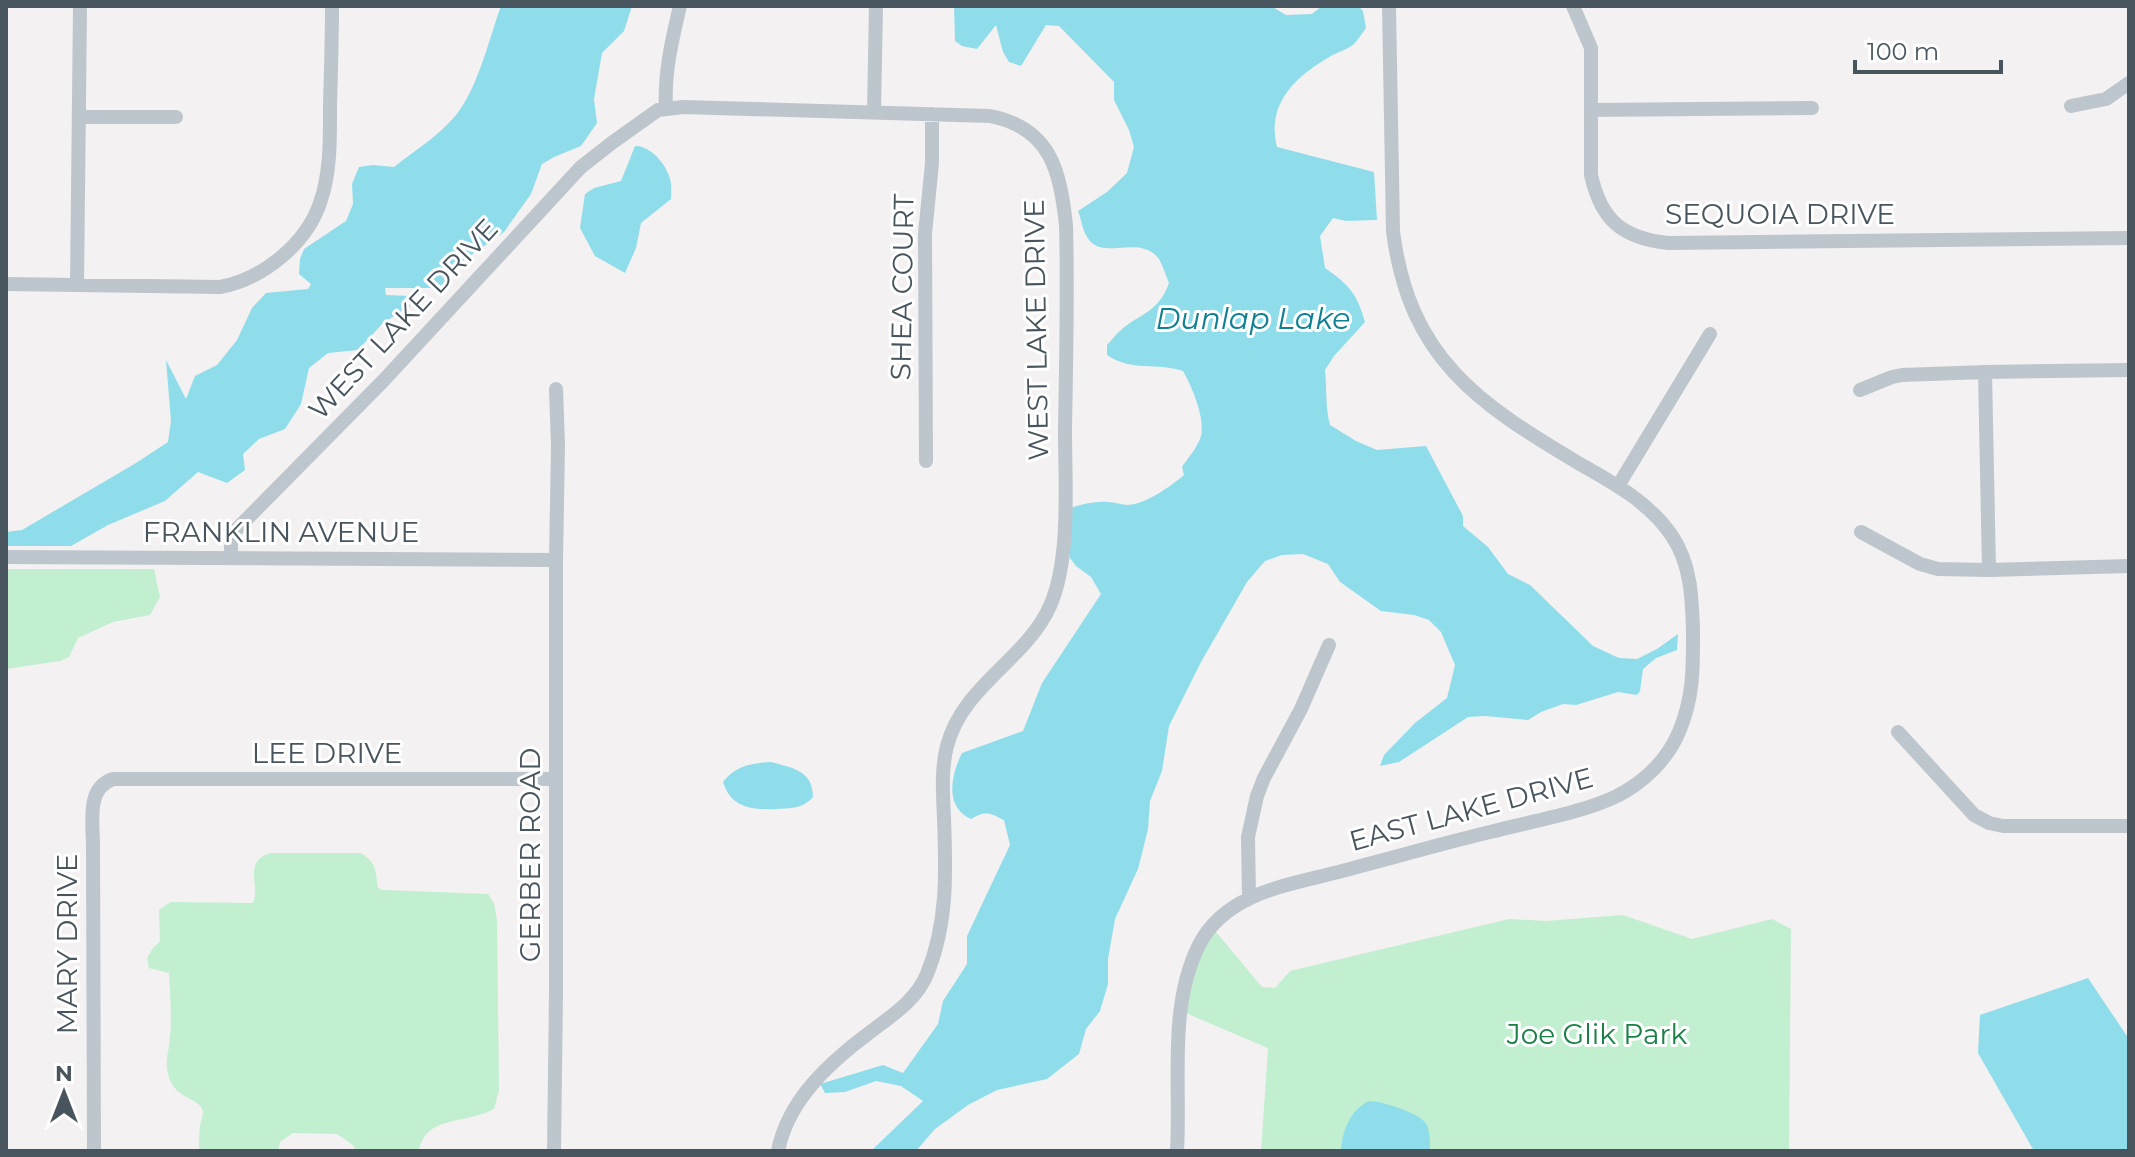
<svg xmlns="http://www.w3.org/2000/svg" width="2135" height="1157" font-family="Montserrat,sans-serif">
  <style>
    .green { fill: #c1efd0 }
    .water { fill: #8fddeb }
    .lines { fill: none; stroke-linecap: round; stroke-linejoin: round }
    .minor { stroke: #bdc6cd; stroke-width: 14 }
    .labels { text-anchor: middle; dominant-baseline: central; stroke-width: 6; stroke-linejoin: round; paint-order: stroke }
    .street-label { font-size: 28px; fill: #49555e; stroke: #fff }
    .park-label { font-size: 28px; fill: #198046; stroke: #fff }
    .water-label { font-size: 30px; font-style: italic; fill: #0f8094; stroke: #fff }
  </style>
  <rect width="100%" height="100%" fill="#f3f1f1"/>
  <path class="green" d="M 6,569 L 154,569 L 160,597 L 150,615 L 113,622 L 78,638 L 69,657 L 60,661 L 6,669 Z
    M 270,853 L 361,853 C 377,863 375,870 378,888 L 383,890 L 488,894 L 494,903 L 497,920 L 499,1090 L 494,1109 C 467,1124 425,1115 419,1151 L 356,1151 L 353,1145 L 337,1134 L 293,1133 L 280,1142 L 278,1151 L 199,1151 C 199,1143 199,1134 200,1126 C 200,1124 203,1115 203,1114 C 203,1096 174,1102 168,1074 C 165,1060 169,1051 170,1037 C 172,1016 170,995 169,973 L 149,968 L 147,958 L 153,948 L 160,941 L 159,910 L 171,902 L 253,903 C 261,883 242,863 270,853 Z
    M 1623,915 L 1692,939 L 1772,919 L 1791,929 L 1789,1151 L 1261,1151 L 1268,1048 L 1181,1011 L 1211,926 L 1262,987 L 1275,988 L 1290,971 L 1509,919 L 1546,921 Z"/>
  <path class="water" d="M 501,6 L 632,6 L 624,31 L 602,53 L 594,99 L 597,123 L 581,146 L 554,157 L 542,164 L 531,194 L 504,232 L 457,265 L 442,285 L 432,288 L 385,288 L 386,295 L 410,296 L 410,307 L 384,322 L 358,350 L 328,353 L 309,368 L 301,404 L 285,429 L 259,439 L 243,454 L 245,470 L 227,483 L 198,472 L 165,501 L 108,525 L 71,546 L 6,546 L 6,532 L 22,530 L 136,463 L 168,442 L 171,421 L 166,360 L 186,399 L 195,376 L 217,365 L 237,340 L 252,308 L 266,293 L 308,289 L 311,284 L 299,274 L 300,259 L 304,249 L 346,221 L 353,204 L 352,184 L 359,167 L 373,165 L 394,167 C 414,151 439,136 456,115 C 478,88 489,39 501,6 Z
    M 954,6 L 1271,6 L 1286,15 L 1312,14 L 1322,6 L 1358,6 L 1363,11 L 1366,28 C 1362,33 1358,40 1354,44 C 1348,49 1338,52 1331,56 C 1296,76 1266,103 1277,147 L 1374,172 L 1377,220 L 1346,221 L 1333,218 L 1320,236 L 1325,268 C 1349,285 1357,293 1365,322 L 1334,356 L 1325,370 C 1327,389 1325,406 1330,425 L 1356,441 L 1377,450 L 1426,446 L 1463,516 L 1463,526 L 1488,547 L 1508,574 L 1530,585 L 1593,646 L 1619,658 L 1637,659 L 1657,649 L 1678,634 L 1677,650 L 1656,658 L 1643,669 L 1640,691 L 1637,695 L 1618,692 L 1576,705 L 1563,704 L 1541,712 L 1528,720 L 1485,716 L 1468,717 L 1399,762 L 1380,766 L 1384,755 L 1415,723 L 1447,698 L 1455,665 L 1441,632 L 1429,620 L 1414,615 L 1381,611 L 1340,582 L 1328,564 L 1303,554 L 1282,555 L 1265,561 L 1247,582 L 1201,662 L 1169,726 L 1162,771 L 1150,801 L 1148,829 L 1138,869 L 1115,919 L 1108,959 L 1108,984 L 1100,1011 L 1086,1029 L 1079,1054 L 1047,1079 L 997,1090 L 968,1105 L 935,1129 L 916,1151 L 871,1151 L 923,1101 L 901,1086 L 876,1081 L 845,1092 L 825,1093 L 820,1084 L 883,1065 L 903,1073 L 938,1024 L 943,1001 L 967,964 L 967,936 L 1010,845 L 1004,820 C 990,813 986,810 971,819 C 944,807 951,775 962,753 L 1023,731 L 1042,683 L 1101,594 L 1091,577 L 1076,566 L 1070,558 L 1070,508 C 1083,504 1095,501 1108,502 C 1115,502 1121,505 1128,505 C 1146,504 1171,486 1184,475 L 1182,467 C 1188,458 1196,449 1200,439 C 1207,421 1192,387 1183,371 C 1156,362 1132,372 1107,355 L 1107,345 C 1112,340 1116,334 1121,330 C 1142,312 1158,313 1169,283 C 1166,276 1163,266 1159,259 C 1139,232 1100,264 1086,235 C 1082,228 1081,218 1078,211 L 1107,192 L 1127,173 L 1134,147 L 1129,130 L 1114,100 L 1114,82 L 1059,26 L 1046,25 L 1021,66 L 1009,62 L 1003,52 L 996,25 L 977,49 L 962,46 L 955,41 Z
    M 635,146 C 650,145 667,165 670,179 C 672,185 671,193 671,199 L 641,223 L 636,248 L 625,273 L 595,256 L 580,228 L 585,194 L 594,188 L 621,181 Z
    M 771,762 C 792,768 813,770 813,797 C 802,809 792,808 776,809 C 752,810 731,808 723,782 C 735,766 752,763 771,762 Z
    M 2088,978 L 2129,1039 L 2129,1151 L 2034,1151 L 1978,1053 L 1980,1015 Z
    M 1369,1101 C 1382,1101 1421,1113 1427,1125 C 1430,1133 1430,1143 1430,1151 L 1341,1151 C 1342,1131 1350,1110 1369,1101 Z"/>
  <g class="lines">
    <path class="minor" d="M 1573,6 L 1591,48 L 1591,175 C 1601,220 1622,238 1668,243 L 2129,238
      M 2071,106 L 2106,99 L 2129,83
      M 666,108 C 664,73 672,40 680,6
      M 1591,110 L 1812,108
      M 874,112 L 876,6
      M 79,117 L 176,117
      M 6,284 L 220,287 C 263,279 306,244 320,203 C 331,172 330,137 330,105 C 331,72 332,39 332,6
      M 77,285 L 80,6
      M 1985,372 L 1989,570
      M 1860,390 L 1892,377 L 1902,375 L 1985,372 L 2129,370
      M 926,461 L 925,234 L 932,163 L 932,114
      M 1618,486 L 1710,334
      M 1861,532 L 1920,564 L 1938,569 L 1989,570 L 2129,566
      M 6,557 L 556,560
      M 231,558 L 231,542 L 236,530 L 384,380 L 581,167 L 613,142 L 658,110 L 683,107 L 990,116 C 1051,128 1060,171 1066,225 C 1068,294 1066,363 1065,431 C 1065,483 1071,558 1050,606 C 1026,660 963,685 947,746 C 941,770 943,794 944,818 C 946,871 948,923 927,974 C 916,1001 891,1016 869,1033 C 829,1063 788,1100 778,1151
      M 1898,732 L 1974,815 L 1989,823 L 2003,826 L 2129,826
      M 1249,898 L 1248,837 L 1257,796 L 1264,778 L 1301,709 L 1329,645
      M 94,1151 L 93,846 C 93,822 86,788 113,779 L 556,779
      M 554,1151 L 556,994 L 556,560 L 558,445 L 556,389
      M 1177,1151 C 1181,1084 1168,1007 1199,945 C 1226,892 1290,885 1342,871 C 1392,858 1440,844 1490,832 C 1528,822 1582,813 1617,796 C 1644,782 1667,760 1679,732 C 1694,696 1693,668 1693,630 C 1692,598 1691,564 1672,536 C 1650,503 1614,483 1580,464 C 1477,403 1409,358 1393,231 L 1389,6"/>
  </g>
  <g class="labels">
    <g class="street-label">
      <text x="1780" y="214">SEQUOIA DRIVE</text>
      <text transform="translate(902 287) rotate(-89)">SHEA COURT</text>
      <text transform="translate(403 319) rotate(-47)">WEST LAKE DRIVE</text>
      <text transform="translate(1036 330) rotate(-91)">WEST LAKE DRIVE</text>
      <text x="281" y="532">FRANKLIN AVENUE</text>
      <text x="327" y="753">LEE DRIVE</text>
      <text transform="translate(1471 809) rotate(-15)">EAST LAKE DRIVE</text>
      <text transform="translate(530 855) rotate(-90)">GERBER ROAD</text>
      <text transform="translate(67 944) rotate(-90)">MARY DRIVE</text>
    </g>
    <g class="park-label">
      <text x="1597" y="1034">Joe Glik Park</text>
    </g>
    <g class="water-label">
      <text x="1253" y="318">Dunlap Lake</text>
    </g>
  </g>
  <rect width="2135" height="1157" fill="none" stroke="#49555e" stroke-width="16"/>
  <g transform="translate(64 1093)" stroke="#ffffff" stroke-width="6" paint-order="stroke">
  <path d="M0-6L14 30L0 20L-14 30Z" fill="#49555e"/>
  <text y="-12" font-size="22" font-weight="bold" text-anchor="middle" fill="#49555e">N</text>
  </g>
  <path d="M1855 60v12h146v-12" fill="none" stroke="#49555e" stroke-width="4"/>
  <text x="1867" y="60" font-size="24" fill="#49555e" stroke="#ffffff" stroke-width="6" paint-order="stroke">100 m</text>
</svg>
